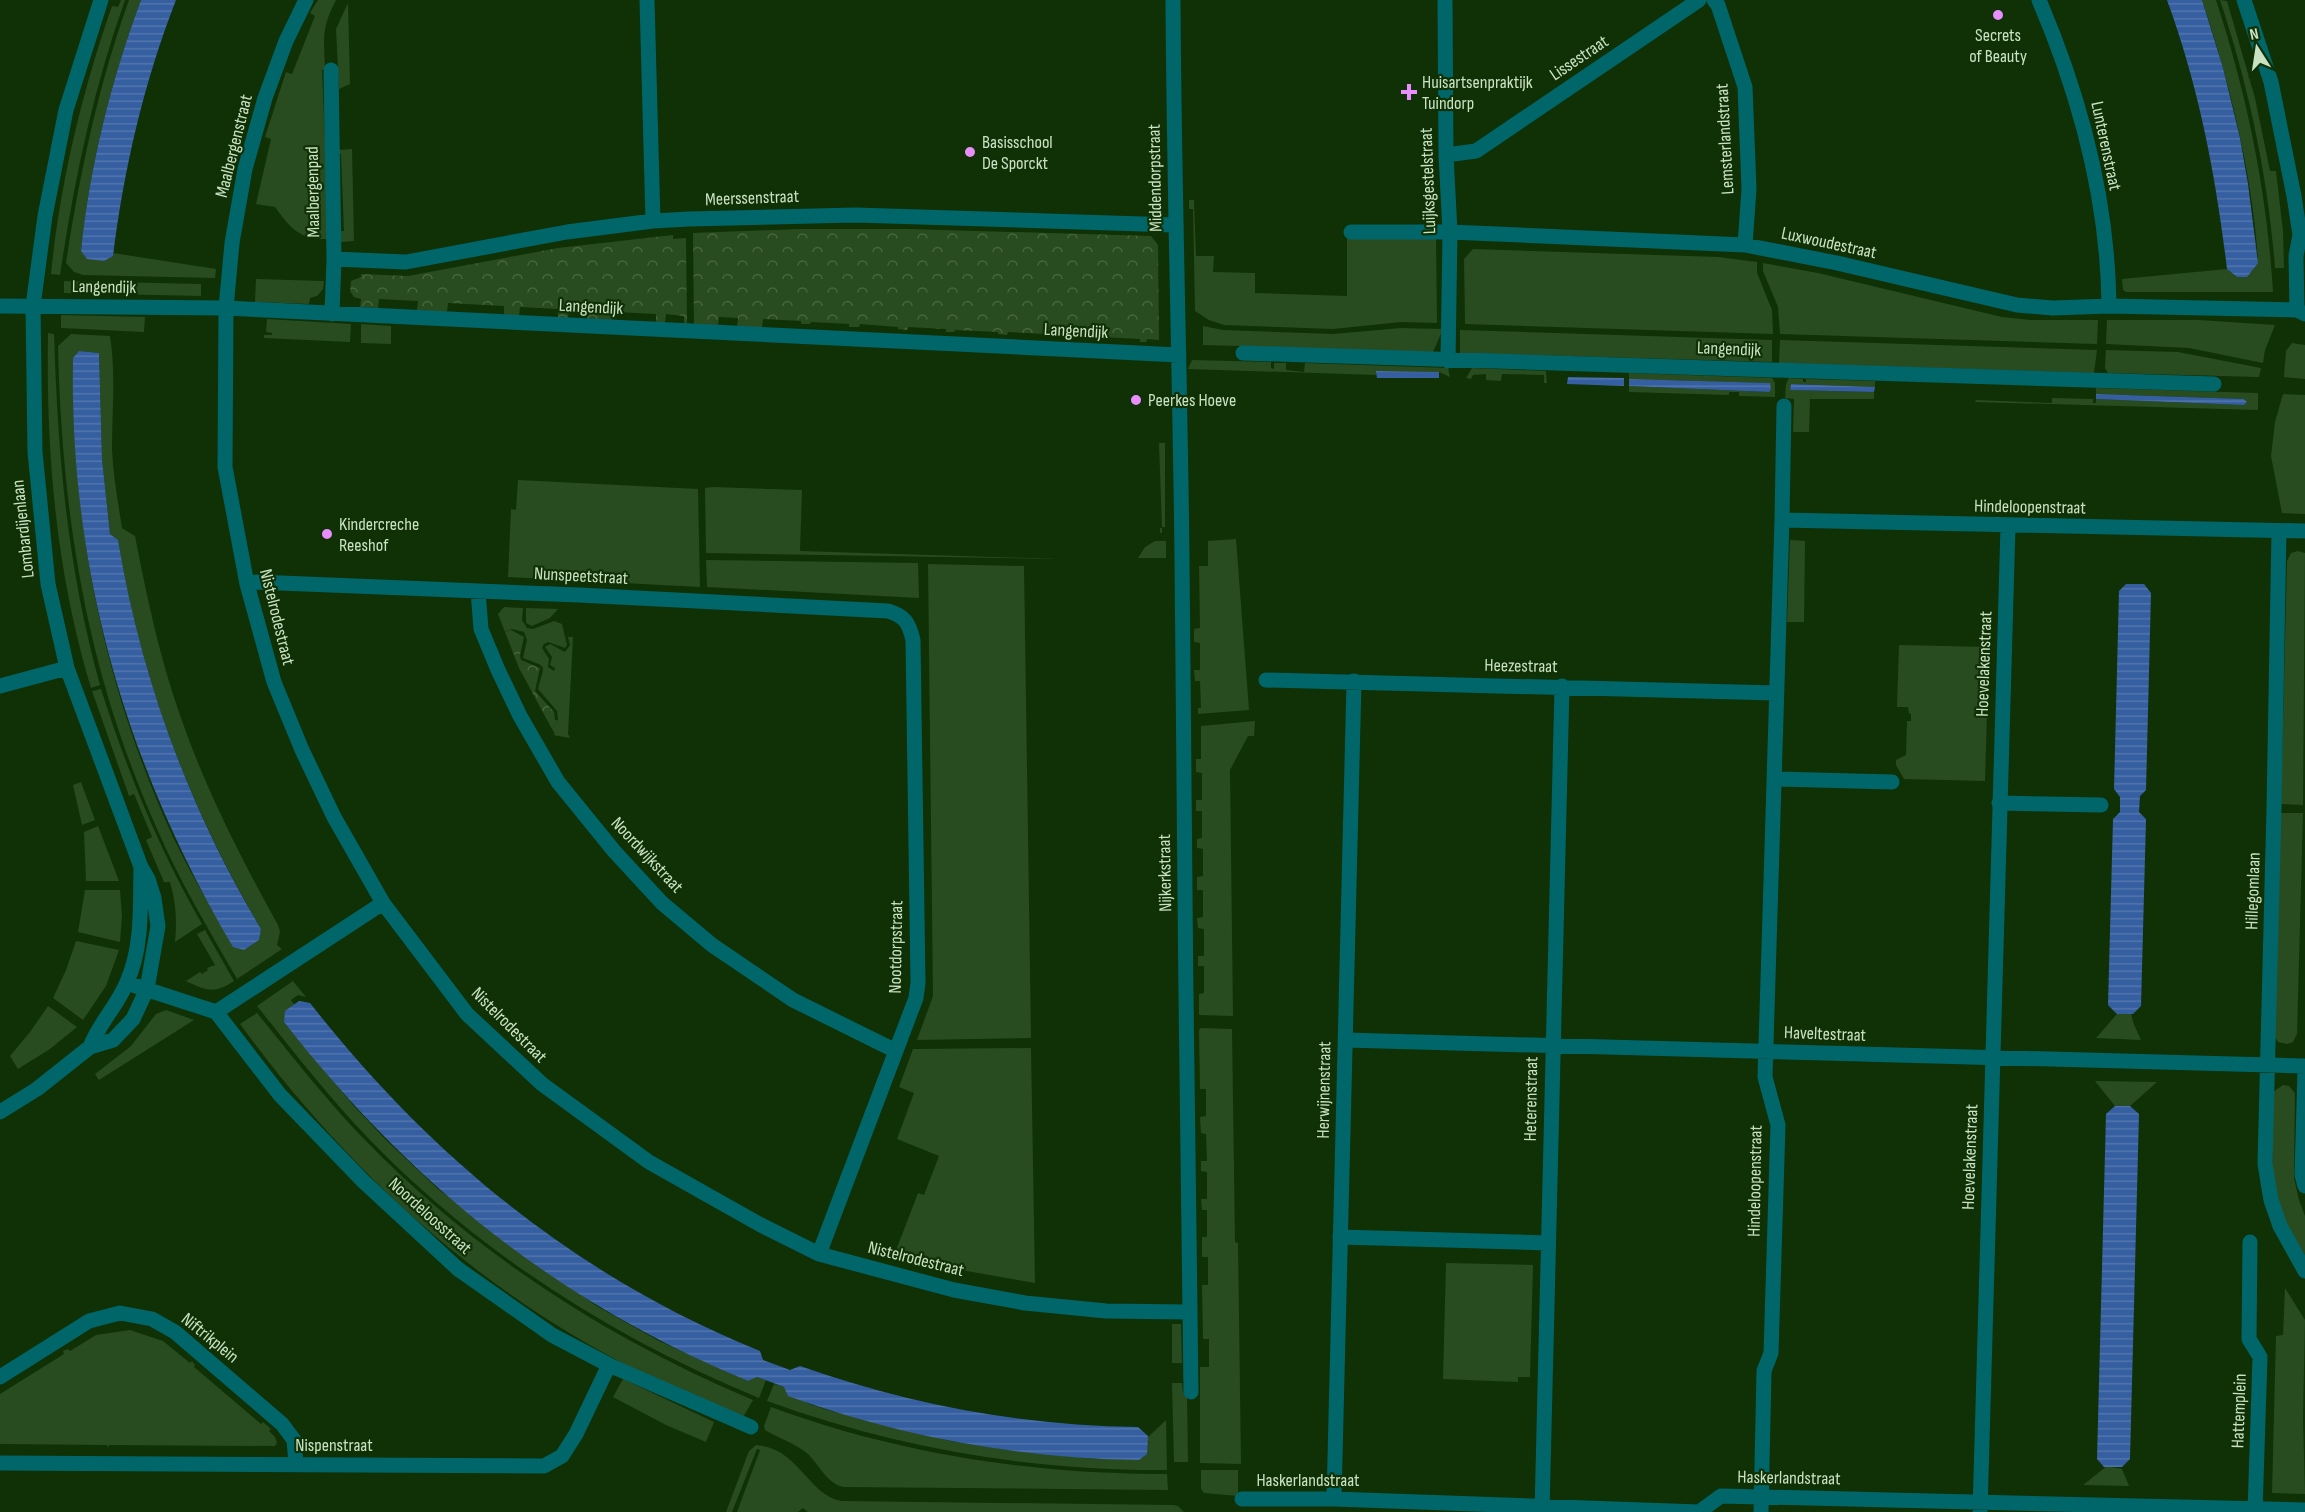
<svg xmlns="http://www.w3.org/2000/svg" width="2305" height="1512" font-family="'Sofia Sans Condensed',sans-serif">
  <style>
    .green { fill: #294b20; fill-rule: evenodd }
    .forest { fill: url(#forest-crowns) }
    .water { fill: url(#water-rules) }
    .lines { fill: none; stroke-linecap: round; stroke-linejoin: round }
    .minor { stroke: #00666a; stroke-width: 15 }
    .poi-dot { fill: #e88eff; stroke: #0f3105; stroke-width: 2 }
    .labels { text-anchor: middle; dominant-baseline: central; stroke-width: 4.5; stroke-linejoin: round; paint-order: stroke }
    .poi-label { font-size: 18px; fill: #c9e2c3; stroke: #0f3105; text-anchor: start }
    .street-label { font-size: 18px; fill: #c9e2c3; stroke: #0f3105 }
  </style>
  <defs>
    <pattern id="forest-crowns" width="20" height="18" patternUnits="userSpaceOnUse" patternTransform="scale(1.5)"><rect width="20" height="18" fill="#294b20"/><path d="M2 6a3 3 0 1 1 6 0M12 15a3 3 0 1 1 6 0" fill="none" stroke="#47653f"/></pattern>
    <pattern id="water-rules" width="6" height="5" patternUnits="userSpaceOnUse" patternTransform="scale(1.5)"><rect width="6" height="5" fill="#365fa1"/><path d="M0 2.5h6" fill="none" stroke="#5276ac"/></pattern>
  </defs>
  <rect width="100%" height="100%" fill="#0f3105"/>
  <path class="green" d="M 121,0 L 125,0 C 93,90 74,181 60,275 L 51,274 C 60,183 82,92 112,6 L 118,7 Z
    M 129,0 L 141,0 C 111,81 90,165 81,251 L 89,258 L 112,256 L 113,253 L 216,269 L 215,278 L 83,275 L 74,272 L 66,263 C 80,173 98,86 129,0 Z
    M 318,0 L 336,0 C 321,29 324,37 325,69 L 322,70 L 329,239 C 300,240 291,229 275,207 L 256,204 L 271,139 L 265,137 L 286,72 L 292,74 L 315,16 L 310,13 Z
    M 2202,0 L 2216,0 C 2247,95 2267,191 2273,292 L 2126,292 L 2123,290 L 2122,279 L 2227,269 L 2237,277 L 2258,259 C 2252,172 2230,84 2202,0 Z
    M 2220,0 L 2227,1 L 2255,98 L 2270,171 L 2276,171 L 2283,231 L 2284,268 L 2275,268 C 2268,177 2249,87 2220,0 Z
    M 348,3 L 350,84 L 339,89 L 336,29 Z
    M 352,149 L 354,241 L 341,242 L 341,231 L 344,231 L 341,154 L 338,154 L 338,150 Z
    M 1189,200 L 1194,200 L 1196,256 L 1214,256 L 1213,272 L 1255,273 L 1255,293 L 1347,296 L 1347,236 L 1436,235 L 1437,323 L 1401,322 L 1333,329 L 1224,325 L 1209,320 L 1195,311 L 1193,209 L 1189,209 Z
    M 1473,249 L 1718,257 L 1757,262 L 1757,273 L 1772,310 L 1773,334 L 1465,324 L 1464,259 Z
    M 1763,263 L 1818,273 L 2002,317 L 2030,320 L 2098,320 L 2097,344 L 1780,334 L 1778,307 L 1763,271 Z
    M 256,279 L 324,281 L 323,289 L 317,296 L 310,298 L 309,304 L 255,302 Z
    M 64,281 L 201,284 L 201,296 L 64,293 Z
    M 61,315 L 145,317 L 144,332 L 61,328 Z
    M 267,319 L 351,324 L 350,342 L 264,338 L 264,335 L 272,335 L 272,333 L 266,332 Z
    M 2107,320 L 2199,320 L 2275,325 L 2265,350 L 2263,363 L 2189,348 L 2106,344 Z
    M 361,324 L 391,326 L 391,344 L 361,343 Z
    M 1203,326 L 1223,330 L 1333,334 L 1401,328 L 1443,329 L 1433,352 L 1203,345 Z
    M 1460,330 L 1772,340 L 1772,362 L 1460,353 Z
    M 48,333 L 54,334 C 58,456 67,566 100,685 L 91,688 C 56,572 46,454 48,333 Z
    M 71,334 L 110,336 C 116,374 112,411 112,449 C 113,475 118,502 122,528 L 135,536 C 147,598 160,659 181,718 C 206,790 241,858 278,925 L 280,932 L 277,945 L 282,949 L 237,979 C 209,930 180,882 158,831 C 87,673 62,518 58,346 ZM 79,351 L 99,353 L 102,459 L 110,534 L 118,541 C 142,684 188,803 261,929 L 257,941 L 244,950 L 233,946 C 213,911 192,876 174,839 C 104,688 71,524 73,358 Z
    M 1780,340 L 2097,350 L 2094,373 L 1779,363 Z
    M 2292,343 L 2305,345 L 2305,379 L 2284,377 L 2286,351 Z
    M 2106,350 L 2178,352 L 2261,368 L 2259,377 L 2108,373 L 2105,368 Z
    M 1192,360 L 1271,362 L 1271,368 L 1274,369 L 1274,363 L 1286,363 L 1286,370 L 1304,372 L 1305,363 L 1448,368 L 1450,377 L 1439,372 L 1377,371 L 1377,375 L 1188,369 Z
    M 1472,368 L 1546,371 L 1547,383 L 1544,383 L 1544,375 L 1502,374 L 1501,381 L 1486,380 L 1486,374 L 1473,375 L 1471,379 L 1466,378 Z
    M 1629,373 L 1772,378 L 1775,383 L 1775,397 L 1739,396 L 1739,392 L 1729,392 L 1729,395 L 1629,392 L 1629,386 L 1769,392 L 1763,383 L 1629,379 Z
    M 1789,378 L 1803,379 L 1803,382 L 1806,382 L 1806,379 L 1875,381 L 1875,387 L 1791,384 L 1790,390 L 1874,392 L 1874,399 L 1810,399 L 1809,432 L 1793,432 L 1794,399 L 1785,398 L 1786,384 Z
    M 2096,388 L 2258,393 L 2258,410 L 1975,402 L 1976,400 L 2052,403 L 2052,398 L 2093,399 L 2093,403 L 2096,403 L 2096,399 L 2244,405 L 2247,402 L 2244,399 L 2096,394 Z
    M 2283,394 L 2305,395 L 2305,514 L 2282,513 L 2271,456 L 2275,422 Z
    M 1159,443 L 1165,443 L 1165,527 L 1162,527 L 1162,533 L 1160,533 L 1160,528 L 1162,528 Z
    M 518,480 L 698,489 L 700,587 L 508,577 L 511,509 L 516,510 Z
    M 713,487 L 802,490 L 800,551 L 1062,559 L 706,553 L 705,488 Z
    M 1236,539 L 1249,710 L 1198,714 L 1198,708 L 1201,708 L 1200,681 L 1195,681 L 1194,670 L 1200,670 L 1200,643 L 1194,642 L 1194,629 L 1200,628 L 1199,566 L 1208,566 L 1208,541 Z
    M 1790,540 L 1805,541 L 1804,622 L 1787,622 Z
    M 1155,541 L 1166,541 L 1166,558 L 1138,558 L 1145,547 Z
    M 2298,551 L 2305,553 L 2303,805 L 2281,804 L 2287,561 L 2291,553 Z
    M 706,560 L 918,563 L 919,598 L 707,587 Z
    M 928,564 L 1024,566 L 1031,1038 L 917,1040 L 933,996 Z
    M 504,607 L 523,608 L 522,620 L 527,628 L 533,629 L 554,621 L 562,624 L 567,645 L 565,648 L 548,642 L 544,644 L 542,648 L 549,659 L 548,667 L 554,671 L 555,668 L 550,665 L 552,657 L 545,647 L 550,644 L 565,652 L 570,645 L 568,637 L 573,637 L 568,734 L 570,738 L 553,735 L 555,734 L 552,729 L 558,720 L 557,711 L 538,689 C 545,662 548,668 523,658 L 527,640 L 524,632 L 512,629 L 505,632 L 498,614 Z
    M 526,608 L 558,609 L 550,618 L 532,626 L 526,623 Z
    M 1899,645 L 1989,647 L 1985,781 L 1904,779 L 1896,765 L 1896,760 L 1906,755 L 1907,721 L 1911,721 L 1911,714 L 1909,713 L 1908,707 L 1897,707 Z
    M 101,689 C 127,771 159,849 202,924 L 175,942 C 177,921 176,902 170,882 L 164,882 L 146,840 L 152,837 L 134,794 L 129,796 L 92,691 Z
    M 1255,721 L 1254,736 L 1248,736 L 1230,770 L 1233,1016 L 1199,1015 L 1199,994 L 1204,993 L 1204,966 L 1198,966 L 1198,956 L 1204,956 L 1204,929 L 1198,928 L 1197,918 L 1203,917 L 1203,890 L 1197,890 L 1197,877 L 1203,876 L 1203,849 L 1197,848 L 1197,839 L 1202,838 L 1202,811 L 1196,811 L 1196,800 L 1202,800 L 1202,773 L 1196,772 L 1196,759 L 1201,759 L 1201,726 Z
    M 81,782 L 95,820 L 82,825 L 73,785 Z
    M 2280,813 L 2303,813 L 2297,1034 L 2293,1042 L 2287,1044 L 2278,1042 L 2275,1037 Z
    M 98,826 L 119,881 L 86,881 L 84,832 Z
    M 85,890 L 120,890 L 122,916 L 120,942 L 78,932 Z
    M 205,930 L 234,981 C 215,994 206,991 186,981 L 200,972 L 202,974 L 208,970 L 207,968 L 215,965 L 197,934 Z
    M 76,941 L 119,950 L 106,986 L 83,1020 L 53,998 L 66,970 Z
    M 293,981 L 306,997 L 298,995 L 291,1000 L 294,1004 L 298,1003 L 287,1011 L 284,1022 L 353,1105 L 387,1141 L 438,1189 L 595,1305 L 659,1341 L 748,1381 L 757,1377 L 766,1380 L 759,1398 C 613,1338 478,1252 368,1138 C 328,1096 293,1051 257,1006 Z
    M 48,1006 L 77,1027 L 50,1049 L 18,1069 L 10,1056 L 30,1032 Z
    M 166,1010 L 194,1020 L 99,1080 L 95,1074 L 131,1046 L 156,1014 Z
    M 257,1013 C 292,1056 327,1101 366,1141 C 476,1254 608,1339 753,1400 L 742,1419 C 690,1396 637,1373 588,1344 C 448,1263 335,1154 240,1024 Z
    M 2131,1013 L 2133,1022 L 2141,1040 L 2096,1038 L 2117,1014 Z
    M 1201,1028 L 1232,1029 L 1235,1242 L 1238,1243 L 1241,1464 L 1200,1463 L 1200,1367 L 1209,1367 L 1209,1339 L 1203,1339 L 1202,1285 L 1208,1285 L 1208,1257 L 1202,1257 L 1202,1237 L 1207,1237 L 1207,1210 L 1202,1210 L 1201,1199 L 1207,1199 L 1207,1172 L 1201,1171 L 1201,1161 L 1207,1161 L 1206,1134 L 1201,1133 L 1200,1117 L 1206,1116 L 1206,1089 L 1200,1089 L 1199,1030 Z
    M 1031,1048 L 1035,1283 L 961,1270 L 895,1253 L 918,1193 L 924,1195 L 939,1156 L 897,1139 L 914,1093 L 899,1087 L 913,1049 Z
    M 2095,1081 L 2157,1082 L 2129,1107 L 2115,1106 Z
    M 2283,1085 L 2289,1086 L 2295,1093 L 2294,1178 L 2299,1200 L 2305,1216 L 2305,1261 L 2287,1231 L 2272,1180 L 2273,1092 Z
    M 1446,1263 L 1533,1265 L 1530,1377 L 1518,1377 L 1518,1382 L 1443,1379 Z
    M 2285,1288 L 2305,1320 L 2303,1419 L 2305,1494 L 2272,1493 L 2276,1336 L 2283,1335 Z
    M 1172,1324 L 1181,1324 L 1182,1363 L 1172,1363 Z
    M 130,1330 L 163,1341 L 190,1363 L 192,1361 L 195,1365 L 194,1367 L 261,1424 L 263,1422 L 271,1429 L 269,1431 L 275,1437 L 277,1443 L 275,1446 L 110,1445 L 107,1447 L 107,1445 L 0,1444 L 0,1394 L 64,1354 L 63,1351 L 68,1349 L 70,1351 L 96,1335 Z
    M 623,1379 L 714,1422 L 706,1442 L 666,1425 L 613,1397 Z
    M 1172,1383 L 1182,1383 L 1183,1392 L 1187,1393 L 1188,1462 L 1174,1462 Z
    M 774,1384 L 784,1387 L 809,1404 L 831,1411 L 950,1441 L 1002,1449 L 1095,1459 L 1147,1454 L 1147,1438 L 1166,1420 L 1167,1470 C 1030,1471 896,1448 767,1401 Z
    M 771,1407 C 898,1454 1032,1474 1167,1474 L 1168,1490 L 843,1487 C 827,1483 819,1465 808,1454 C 795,1443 780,1439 765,1430 L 764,1426 Z
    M 756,1445 C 799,1448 808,1495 841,1501 L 1174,1505 L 1178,1506 L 1184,1512 L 808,1512 L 803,1508 L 798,1512 L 737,1512 L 760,1450 L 757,1449 L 732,1512 L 726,1512 L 749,1451 Z
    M 2107,1466 L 2122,1469 L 2129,1486 L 2083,1485 Z
    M 1201,1470 L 1238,1470 L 1238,1496 L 1204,1493 L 1201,1489 Z"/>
  <path class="forest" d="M 801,229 L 908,229 L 1151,236 L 1158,245 L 1159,340 L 1147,339 L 1146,342 L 1140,342 L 1140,339 L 1102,337 L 1102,340 L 1092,339 L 1092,336 L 1054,334 L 1054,337 L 1046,337 L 1046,334 L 1008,332 L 1007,335 L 998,334 L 998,332 L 955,330 L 954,332 L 946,332 L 946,329 L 908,327 L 907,330 L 898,329 L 898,327 L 860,324 L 859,327 L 849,327 L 849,324 L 811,322 L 810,324 L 801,324 L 801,321 L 763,319 L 762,328 L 737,327 L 738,318 L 719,317 L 718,326 L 694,325 L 693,233 Z
    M 673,235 L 673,239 L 686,238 L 687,324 L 684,324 L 684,316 L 666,314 L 665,323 L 656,323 L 656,314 L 614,312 L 614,321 L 587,319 L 587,311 L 569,310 L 568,318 L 558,318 L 558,309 L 520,307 L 519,316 L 504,315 L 504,306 L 448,303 L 447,312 L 417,310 L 418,301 L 379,299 L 378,308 L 360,307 L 361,299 L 354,297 L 350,291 L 351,281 L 361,277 L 361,274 L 408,276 L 558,248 Z
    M 511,630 L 524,637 L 520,655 L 521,660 L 540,668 L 535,691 L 554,712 L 555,720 L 558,720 L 552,729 L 519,668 L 505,632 Z"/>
  <path class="water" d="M 141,0 L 176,0 C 144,82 124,168 113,256 L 104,261 L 87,259 L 81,251 C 90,165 111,81 141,0 Z
    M 2167,0 L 2202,0 L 2223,68 L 2240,138 L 2248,184 L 2258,263 L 2247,277 L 2237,277 L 2227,269 C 2216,177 2199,87 2167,0 Z
    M 79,351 L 99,353 L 102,459 L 110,534 L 118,540 C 141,679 189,808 261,929 L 259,940 L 244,950 L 233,947 C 126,766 69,568 73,358 Z
    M 1376,371 L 1439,372 L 1439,378 L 1377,378 Z
    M 1568,377 L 1624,378 L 1624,386 L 1567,384 Z
    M 1629,379 L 1770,383 L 1771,389 L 1769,392 L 1629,386 Z
    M 1791,384 L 1875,387 L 1874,392 L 1790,390 Z
    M 2096,394 L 2244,399 L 2247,402 L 2244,405 L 2096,399 Z
    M 2126,584 L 2144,584 L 2151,593 L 2146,790 L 2140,796 L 2139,812 L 2146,819 L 2141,1006 L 2133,1014 L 2117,1014 L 2108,1005 L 2113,819 L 2120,812 L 2120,797 L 2114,789 L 2119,591 Z
    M 299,1001 L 310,1003 C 431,1157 577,1277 760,1351 L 763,1360 L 790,1370 L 800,1366 C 908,1404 1022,1426 1138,1427 L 1148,1436 L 1147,1454 L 1139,1460 C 1019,1458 901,1437 788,1396 L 784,1387 L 757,1377 L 748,1381 C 557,1302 411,1184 284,1022 L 285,1011 Z
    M 2115,1106 L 2130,1106 L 2139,1114 L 2130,1459 L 2122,1467 L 2104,1467 L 2097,1459 L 2106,1114 Z"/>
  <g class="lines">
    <path class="minor" d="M 101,0 L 66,110 L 45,216 L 33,306 L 35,452 L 48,584 L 67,668 L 141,867
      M 306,0 L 286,41 L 265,98 L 245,169 L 232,243 L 226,308 L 225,467 L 247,584 L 274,682 L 302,750 L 334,817 L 383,903 L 467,1014 L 542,1084 L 649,1162 L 759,1224 L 819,1254 L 954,1290 L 1025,1303 L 1106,1311 L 1189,1312
      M 647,0 L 653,221
      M 1173,0 C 1174,187 1180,373 1182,559 C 1185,837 1186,1114 1191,1392
      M 1445,0 L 1446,155 L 1450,232 L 1448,361
      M 1714,0 L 1718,5 L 1745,87 L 1749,189 L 1745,245
      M 2039,0 C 2080,96 2108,201 2109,306
      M 2244,0 L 2271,82 L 2294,196 L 2300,235 L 2296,256 L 2297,310
      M 331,70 L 334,259 L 332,314
      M 1446,155 L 1476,151 L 1699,0
      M 1351,232 L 1450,232 L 1745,245 L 1837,263 L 2017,305 L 2053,308 L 2109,306 L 2297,310 L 2305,314
      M 334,259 L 406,262 L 567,232 L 653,221 L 689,219 L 855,215 L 1174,225
      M 0,306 L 226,308 L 1179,355
      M 1243,353 L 2214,384
      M 1782,520 L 1784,406
      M 2279,531 L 2274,808 L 2265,1164 L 2271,1200 L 2280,1226 L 2305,1271
      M 247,584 L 256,582 L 579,595 L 888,611 C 905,616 909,623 913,640 L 918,983 L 916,998 L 819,1254
      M 478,591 L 481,629 L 498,670 L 520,716 L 558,782 L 614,851 L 662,903 L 712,945 L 793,1000 L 896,1051
      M 1266,680 L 1776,693
      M 0,686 L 67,668
      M 1774,779 L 1892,782
      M 1999,803 L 2101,805
      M 127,983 L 216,1012 L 280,1095 L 363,1181 L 458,1269 L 552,1335 L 609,1365 L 751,1427
      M 216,1012 L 383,903
      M 1345,1040 L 2305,1066
      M 2305,1071 L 2302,1175 L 2305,1186
      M 0,1112 L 37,1089 L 90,1047 L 113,1040 L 133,1019 L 147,989 L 158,926 L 154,898 L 148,879 L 141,867 C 140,905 143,946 127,982 C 118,1005 99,1023 90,1047
      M 1340,1237 L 1548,1243
      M 2250,1242 L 2249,1339 L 2260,1357 L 2255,1512
      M 0,1377 L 89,1321 L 120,1313 L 152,1319 L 175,1332 L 282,1424 L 294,1440 L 296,1464
      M 0,1463 L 544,1466 L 562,1456 L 576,1434 L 609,1365
      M 1242,1499 L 1334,1499 L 1699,1512 L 1721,1496 L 2305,1510
      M 1334,1499 L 1354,681
      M 1542,1512 L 1562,686
      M 1761,1512 L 1764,1371 L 1771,1353 L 1778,1125 L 1765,1077 L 1782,520 L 2305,531
      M 1980,1512 L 2008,526"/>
  </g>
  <g class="poi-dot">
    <circle cx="1998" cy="15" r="6"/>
    <path d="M1406 83h6v6h6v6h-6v6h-6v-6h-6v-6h6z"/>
    <circle cx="970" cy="152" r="6"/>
    <circle cx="1136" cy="400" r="6"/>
    <circle cx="327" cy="534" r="6"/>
  </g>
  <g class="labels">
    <g class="poi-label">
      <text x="1998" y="35" text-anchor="middle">Secrets<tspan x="1998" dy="21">of Beauty</tspan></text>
      <text x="1422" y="82">Huisartsenpraktijk<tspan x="1422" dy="21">Tuindorp</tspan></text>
      <text x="982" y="142">Basisschool<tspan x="982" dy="21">De Sporckt</tspan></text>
      <text x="1148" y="400">Peerkes Hoeve</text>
      <text x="339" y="524">Kindercreche<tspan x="339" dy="21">Reeshof</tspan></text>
    </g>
    <g class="street-label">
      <text transform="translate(1579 58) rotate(-34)">Lissestraat</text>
      <text transform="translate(1725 139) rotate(-93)">Lemsterlandstraat</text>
      <text transform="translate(234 146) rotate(-76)">Maalbergenstraat</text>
      <text transform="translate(2106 146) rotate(78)">Lunterenstraat</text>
      <text transform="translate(1155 178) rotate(-91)">Middendorpstraat</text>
      <text transform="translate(1428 181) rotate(-92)">Luijksgestelstraat</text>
      <text transform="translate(313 192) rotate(-91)">Maalbergenpad</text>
      <text transform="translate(752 198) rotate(-2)">Meerssenstraat</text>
      <text transform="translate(1829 243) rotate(12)">Luxwoudestraat</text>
      <text transform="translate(104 287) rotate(1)">Langendijk</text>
      <text transform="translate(591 307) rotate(3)">Langendijk</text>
      <text transform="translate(1076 331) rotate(3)">Langendijk</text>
      <text transform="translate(1729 349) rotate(2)">Langendijk</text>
      <text transform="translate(2030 507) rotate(1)">Hindeloopenstraat</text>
      <text transform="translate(23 529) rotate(-96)">Lombardijenlaan</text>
      <text transform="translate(581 576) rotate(3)">Nunspeetstraat</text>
      <text transform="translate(277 617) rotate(76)">Nistelrodestraat</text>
      <text transform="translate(1984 664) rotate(-88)">Hoevelakenstraat</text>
      <text transform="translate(1521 666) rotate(1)">Heezestraat</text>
      <text transform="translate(647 855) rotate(47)">Noordwijkstraat</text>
      <text transform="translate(1165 873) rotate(-91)">Nijkerkstraat</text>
      <text transform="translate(2253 891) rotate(-88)">Hillegomlaan</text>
      <text transform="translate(896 947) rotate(-89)">Nootdorpstraat</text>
      <text transform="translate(509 1025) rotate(45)">Nistelrodestraat</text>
      <text transform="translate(1825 1034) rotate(2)">Haveltestraat</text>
      <text transform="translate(1324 1090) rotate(-89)">Herwijnenstraat</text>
      <text transform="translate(1531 1099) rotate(-89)">Heterenstraat</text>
      <text transform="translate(1970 1157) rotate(-88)">Hoevelakenstraat</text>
      <text transform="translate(1755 1181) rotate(-89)">Hindeloopenstraat</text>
      <text transform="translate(430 1216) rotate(42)">Noordeloosstraat</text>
      <text transform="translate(916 1259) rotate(14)">Nistelrodestraat</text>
      <text transform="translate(210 1338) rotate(39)">Niftrikplein</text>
      <text transform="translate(2239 1411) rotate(-88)">Hattemplein</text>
      <text x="334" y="1445">Nispenstraat</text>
      <text transform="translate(1789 1478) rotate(1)">Haskerlandstraat</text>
      <text x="1308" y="1480">Haskerlandstraat</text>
    </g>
  </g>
  <g transform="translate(2257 48) rotate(348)" stroke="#0f3105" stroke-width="4.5" paint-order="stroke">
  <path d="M0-4.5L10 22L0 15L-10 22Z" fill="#c9e2c3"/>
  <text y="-9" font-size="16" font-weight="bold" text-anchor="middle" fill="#c9e2c3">N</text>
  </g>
</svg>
